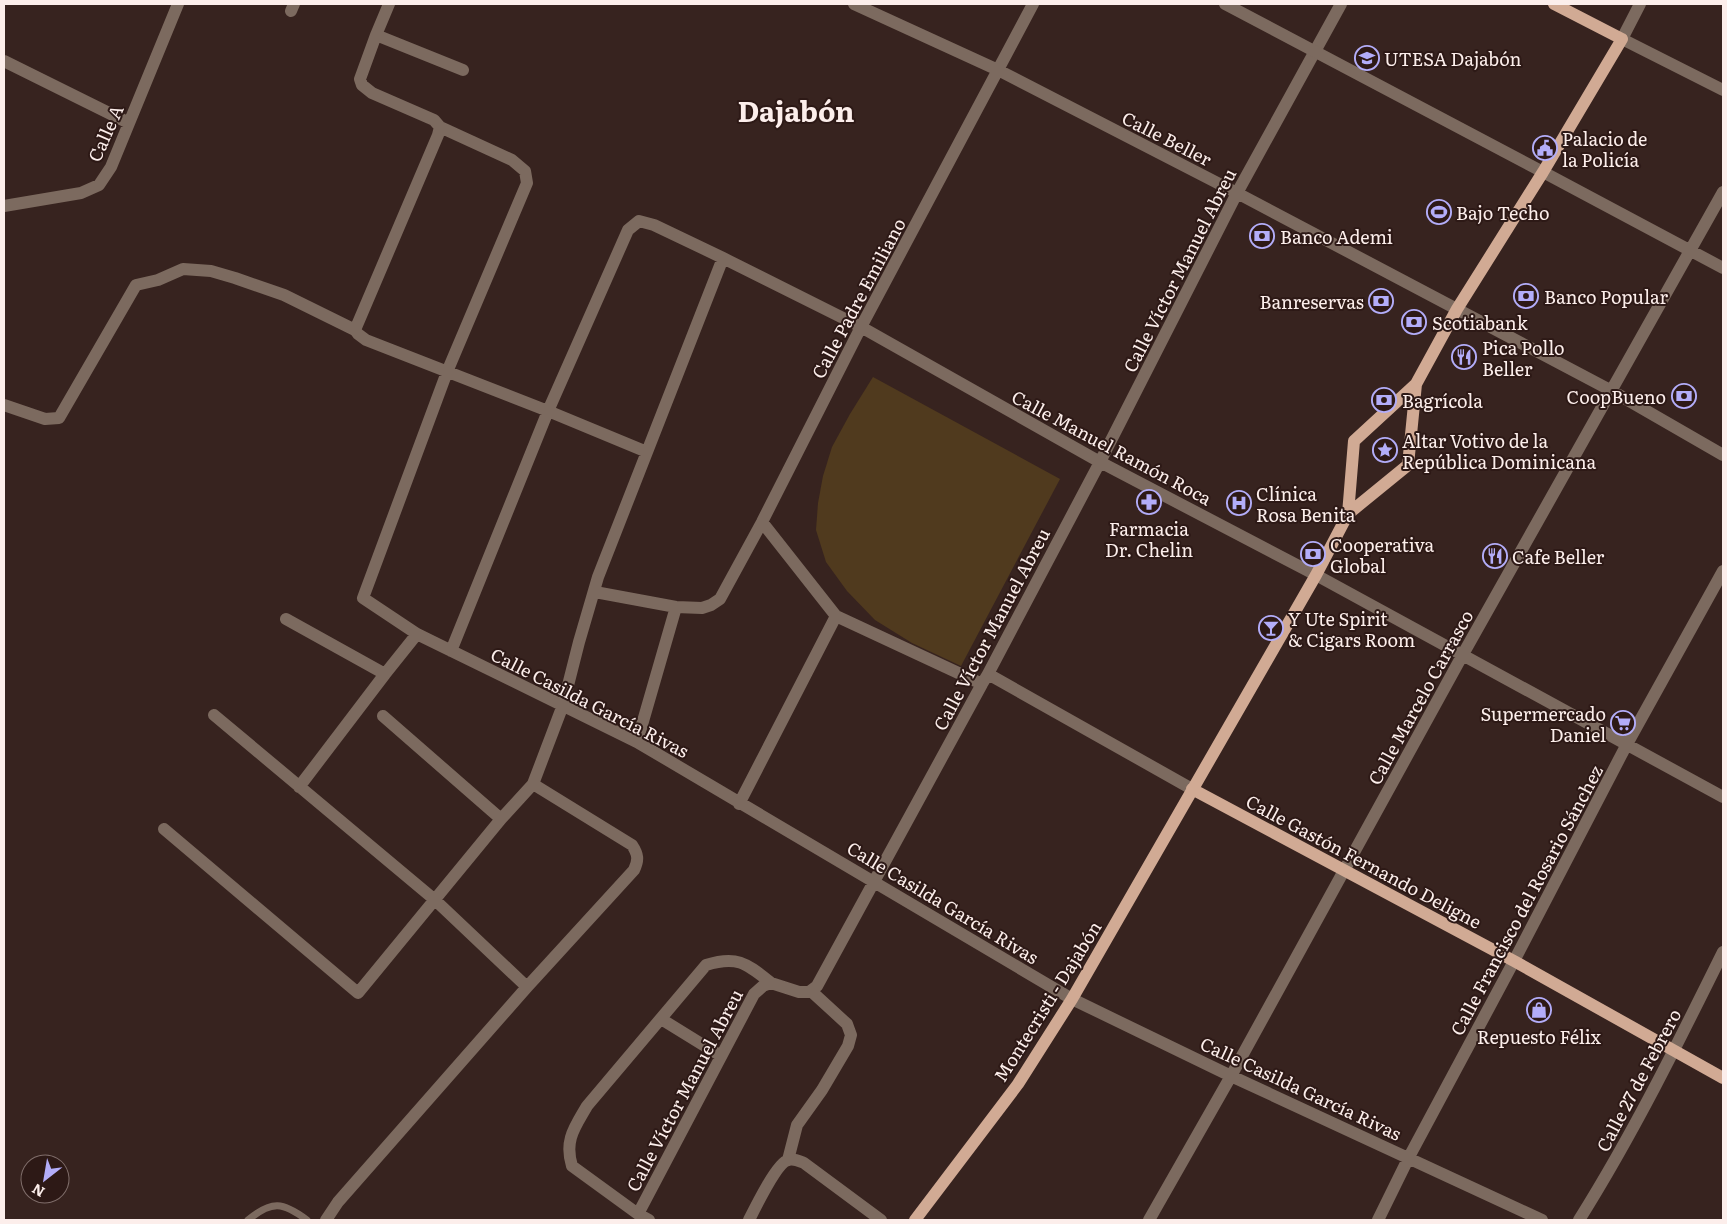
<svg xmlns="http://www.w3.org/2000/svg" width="1727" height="1224" font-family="Literata,serif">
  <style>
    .green { fill: #503a1e }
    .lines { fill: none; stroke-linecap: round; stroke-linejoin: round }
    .service { stroke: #7c6a5f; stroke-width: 7 }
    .minor { stroke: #7c6a5f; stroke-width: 12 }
    .tertiary { stroke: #7c6a5f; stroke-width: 12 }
    .primary { stroke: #d1aa94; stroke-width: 12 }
    .labels { text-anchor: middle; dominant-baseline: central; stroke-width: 4; stroke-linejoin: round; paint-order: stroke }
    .poi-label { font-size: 18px; fill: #fceeeb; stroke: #2d1916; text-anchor: start }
    .street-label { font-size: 18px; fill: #fceeeb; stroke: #2d1916 }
    .town-label { font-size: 28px; font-weight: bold; fill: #fceeeb; stroke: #2d1916 }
  </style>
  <rect width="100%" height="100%" fill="#37231f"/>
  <path class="green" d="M 873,377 L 1060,479 L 961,666 L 912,643 L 875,620 L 847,591 L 826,562 L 816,530 L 818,503 L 823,476 L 832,447 L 850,414 Z"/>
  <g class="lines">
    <path class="service" d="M 248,1220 C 272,1200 283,1202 307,1220"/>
    <path class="minor" d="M 389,4 L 376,35 L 360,79 L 362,85 L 372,93 L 434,120 L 440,127 L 512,160 L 525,171 L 527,183 L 447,372 L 363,598 L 417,634 L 637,742 L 1072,999 L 1231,1076 L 1542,1220
      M 854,4 L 998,70 L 1237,193 L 1612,391 L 1723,455
      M 291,11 L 294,4
      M 376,35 L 463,70
      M 1622,39 L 1723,90
      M 4,61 L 129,123
      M 440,127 L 438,135 L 355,330 L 358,334 L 366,340 L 548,411 L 647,452
      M 1543,172 L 1723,268
      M 4,206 L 81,193 L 99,185 L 111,167 L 178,4
      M 4,405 L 45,419 L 59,418 L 136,285 L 158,280 L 183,269 L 211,271 L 235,278 L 284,295 L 355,330
      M 762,522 L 836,616 L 982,684
      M 595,592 L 676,607 L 702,608 L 711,605 L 720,599 L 762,522 L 861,327 L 1033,4
      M 286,619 L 385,674
      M 451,651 L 548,411 L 628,230 L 639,221 L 654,225 L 723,258 L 861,327 L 1100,462 L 1316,575 L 1723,797
      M 988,674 L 1192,789
      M 214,715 L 435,900 L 527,987
      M 383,716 L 501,819
      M 637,742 L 676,607
      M 299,787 L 385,674 L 417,634
      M 739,804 L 836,616
      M 164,829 L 358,993 L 501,819 L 533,784 L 563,705 L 579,642 L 598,577 L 723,258
      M 661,1019 L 721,1056
      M 788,1160 L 797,1125 L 822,1090 L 848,1046 L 851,1035 L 847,1024 L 811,991
      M 638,1214 L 754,994 L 763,986 L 771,983 L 799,992 L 809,992 L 817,986 L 982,684 L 988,674 L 1100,462 L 1237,193 L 1341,4
      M 326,1220 L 338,1202 L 527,987 L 634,870 C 639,860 638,854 632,845 L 533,784
      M 649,1220 L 638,1214 L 572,1166 C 564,1140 575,1127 587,1106 L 706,965 C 738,955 747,964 771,983
      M 749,1220 C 755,1208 777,1163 788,1160 C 794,1158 799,1161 804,1163 L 881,1220
      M 1149,1220 L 1231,1076 L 1462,656 L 1723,192
      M 1378,1220 L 1409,1157 L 1514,961 L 1627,744 L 1723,571
      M 1579,1220 C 1633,1134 1678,1043 1723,952"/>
    <path class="tertiary" d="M 1225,4 L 1543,172
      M 1622,39 L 1640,4"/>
    <path class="primary" d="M 1348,514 L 1408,465 L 1416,384
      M 1192,789 L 1514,961 L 1723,1078
      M 915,1220 L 1018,1084 L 1072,999 L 1316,575 L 1348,514 L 1354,441 L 1416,384 L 1457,309 L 1543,172 L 1622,39 L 1554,4"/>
  </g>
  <defs>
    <symbol id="school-ring" viewBox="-11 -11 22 22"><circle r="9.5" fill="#2d1916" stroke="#b3adf9" stroke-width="1.5"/><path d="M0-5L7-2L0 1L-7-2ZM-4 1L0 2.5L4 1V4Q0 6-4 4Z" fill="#b3adf9"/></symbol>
    <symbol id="civic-ring" viewBox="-11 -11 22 22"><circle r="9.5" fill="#2d1916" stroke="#b3adf9" stroke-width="1.5"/><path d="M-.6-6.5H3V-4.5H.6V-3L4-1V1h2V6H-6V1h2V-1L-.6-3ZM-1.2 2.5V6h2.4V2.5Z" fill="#b3adf9"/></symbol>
    <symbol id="stadium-ring" viewBox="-11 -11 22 22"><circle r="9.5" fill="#2d1916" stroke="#b3adf9" stroke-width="1.5"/><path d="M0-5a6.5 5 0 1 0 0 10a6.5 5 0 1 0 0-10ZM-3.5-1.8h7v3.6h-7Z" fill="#b3adf9"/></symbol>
    <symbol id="bank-ring" viewBox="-11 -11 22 22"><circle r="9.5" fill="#2d1916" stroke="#b3adf9" stroke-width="1.5"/><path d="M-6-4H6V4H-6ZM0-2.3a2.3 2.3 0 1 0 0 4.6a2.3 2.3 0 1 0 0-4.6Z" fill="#b3adf9"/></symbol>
    <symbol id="restaurant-ring" viewBox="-11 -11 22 22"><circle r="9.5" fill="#2d1916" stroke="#b3adf9" stroke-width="1.5"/><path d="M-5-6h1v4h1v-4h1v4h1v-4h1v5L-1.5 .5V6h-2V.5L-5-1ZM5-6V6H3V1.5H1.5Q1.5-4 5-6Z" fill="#b3adf9"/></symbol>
    <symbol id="sight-ring" viewBox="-11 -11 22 22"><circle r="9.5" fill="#2d1916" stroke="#b3adf9" stroke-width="1.5"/><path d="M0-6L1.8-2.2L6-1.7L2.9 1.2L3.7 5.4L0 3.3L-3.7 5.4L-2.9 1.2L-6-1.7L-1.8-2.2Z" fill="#b3adf9"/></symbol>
    <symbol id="pharmacy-ring" viewBox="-11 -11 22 22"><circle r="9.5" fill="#2d1916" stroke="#b3adf9" stroke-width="1.5"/><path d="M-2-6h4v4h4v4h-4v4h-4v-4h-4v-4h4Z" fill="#b3adf9"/></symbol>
    <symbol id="hospital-ring" viewBox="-11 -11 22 22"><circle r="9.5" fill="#2d1916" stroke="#b3adf9" stroke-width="1.5"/><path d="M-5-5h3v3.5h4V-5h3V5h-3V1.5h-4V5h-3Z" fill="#b3adf9"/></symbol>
    <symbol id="bar-ring" viewBox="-11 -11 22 22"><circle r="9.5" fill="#2d1916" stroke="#b3adf9" stroke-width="1.5"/><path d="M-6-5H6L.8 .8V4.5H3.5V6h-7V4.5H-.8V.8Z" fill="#b3adf9"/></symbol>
    <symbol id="supermarket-ring" viewBox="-11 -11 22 22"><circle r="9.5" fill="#2d1916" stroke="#b3adf9" stroke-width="1.5"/><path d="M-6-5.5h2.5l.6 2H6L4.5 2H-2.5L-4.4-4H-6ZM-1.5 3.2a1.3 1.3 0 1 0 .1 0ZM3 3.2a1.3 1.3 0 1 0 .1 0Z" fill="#b3adf9"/></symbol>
    <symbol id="shop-ring" viewBox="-11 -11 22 22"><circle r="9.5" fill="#2d1916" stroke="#b3adf9" stroke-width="1.5"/><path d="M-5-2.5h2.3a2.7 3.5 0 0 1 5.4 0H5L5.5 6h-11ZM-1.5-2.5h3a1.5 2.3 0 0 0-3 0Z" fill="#b3adf9"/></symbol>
  </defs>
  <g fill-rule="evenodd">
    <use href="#school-ring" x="1353" y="44" width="28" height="28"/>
    <use href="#civic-ring" x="1531" y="134" width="28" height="28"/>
    <use href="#stadium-ring" x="1425" y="198" width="28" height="28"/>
    <use href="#bank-ring" x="1248" y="222" width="28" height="28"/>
    <use href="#bank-ring" x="1512" y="282" width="28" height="28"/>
    <use href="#bank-ring" x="1367" y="287" width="28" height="28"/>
    <use href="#bank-ring" x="1400" y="308" width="28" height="28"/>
    <use href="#restaurant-ring" x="1450" y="343" width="28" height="28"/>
    <use href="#bank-ring" x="1670" y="382" width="28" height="28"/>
    <use href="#bank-ring" x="1370" y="386" width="28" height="28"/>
    <use href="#sight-ring" x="1371" y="436" width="28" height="28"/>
    <use href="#pharmacy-ring" x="1135" y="488" width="28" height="28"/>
    <use href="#hospital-ring" x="1225" y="489" width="28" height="28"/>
    <use href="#bank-ring" x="1299" y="540" width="28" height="28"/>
    <use href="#restaurant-ring" x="1481" y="542" width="28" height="28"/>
    <use href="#bar-ring" x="1257" y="614" width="28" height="28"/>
    <use href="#supermarket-ring" x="1609" y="709" width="28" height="28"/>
    <use href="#shop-ring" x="1525" y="996" width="28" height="28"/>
  </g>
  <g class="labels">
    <g class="poi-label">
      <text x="1384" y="58">UTESA Dajabón</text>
      <text x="1562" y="138">Palacio de<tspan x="1562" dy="21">la Policía</tspan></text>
      <text x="1456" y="212">Bajo Techo</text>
      <text x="1280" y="236">Banco Ademi</text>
      <text x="1544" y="296">Banco Popular</text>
      <text x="1364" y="301" text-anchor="end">Banreservas</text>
      <text x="1432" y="322">Scotiabank</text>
      <text x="1482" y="347">Pica Pollo<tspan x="1482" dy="21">Beller</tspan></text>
      <text x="1666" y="396" text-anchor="end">CoopBueno</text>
      <text x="1402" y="400">Bagrícola</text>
      <text x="1402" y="440">Altar Votivo de la<tspan x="1402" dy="21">República Dominicana</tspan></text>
      <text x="1256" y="493">Clínica<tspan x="1256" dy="21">Rosa Benita</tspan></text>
      <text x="1149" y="528" text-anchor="middle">Farmacia<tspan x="1149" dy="21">Dr. Chelin</tspan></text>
      <text x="1330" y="544">Cooperativa<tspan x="1330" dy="21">Global</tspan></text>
      <text x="1512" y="556">Cafe Beller</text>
      <text x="1288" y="618">Y Ute Spirit<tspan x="1288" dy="21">&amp; Cigars Room</tspan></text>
      <text x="1606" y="713" text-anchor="end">Supermercado<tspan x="1606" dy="21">Daniel</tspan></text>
      <text x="1539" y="1036" text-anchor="middle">Repuesto Félix</text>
    </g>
    <g class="street-label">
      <text transform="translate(105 133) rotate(-66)">Calle A</text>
      <text transform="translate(1167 138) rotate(27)">Calle Beller</text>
      <text transform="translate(1179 270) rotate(-63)">Calle Víctor Manuel Abreu</text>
      <text transform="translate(858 298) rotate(-62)">Calle Padre Emiliano</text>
      <text transform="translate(1112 447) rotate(28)">Calle Manuel Ramón Roca</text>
      <text transform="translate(991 629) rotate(-62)">Calle Víctor Manuel Abreu</text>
      <text transform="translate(1420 697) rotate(-61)">Calle Marcelo Carrasco</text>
      <text transform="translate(590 702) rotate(27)">Calle Casilda García Rivas</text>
      <text transform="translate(1364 861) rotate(28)">Calle Gastón Fernando Deligne</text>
      <text transform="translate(1526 900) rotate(-62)">Calle Francisco del Rosario Sánchez</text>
      <text transform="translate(943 902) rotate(31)">Calle Casilda García Rivas</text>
      <text transform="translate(1047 1001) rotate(-58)">Montecristi - Dajabón</text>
      <text transform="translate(1638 1080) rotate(-62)">Calle 27 de Febrero</text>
      <text transform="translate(1301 1088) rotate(25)">Calle Casilda García Rivas</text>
      <text transform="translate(684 1090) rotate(-62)">Calle Víctor Manuel Abreu</text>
    </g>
    <g class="town-label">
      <text x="796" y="110">Dajabón</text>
    </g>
  </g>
  <rect width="1727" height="1224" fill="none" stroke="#fceeeb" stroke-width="10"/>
  <g transform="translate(45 1179) rotate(211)"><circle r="24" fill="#2d1916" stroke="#806e6b"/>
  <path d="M0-4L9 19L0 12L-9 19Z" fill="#b3adf9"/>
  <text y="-8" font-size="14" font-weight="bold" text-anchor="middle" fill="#fceeeb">N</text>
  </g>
</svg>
